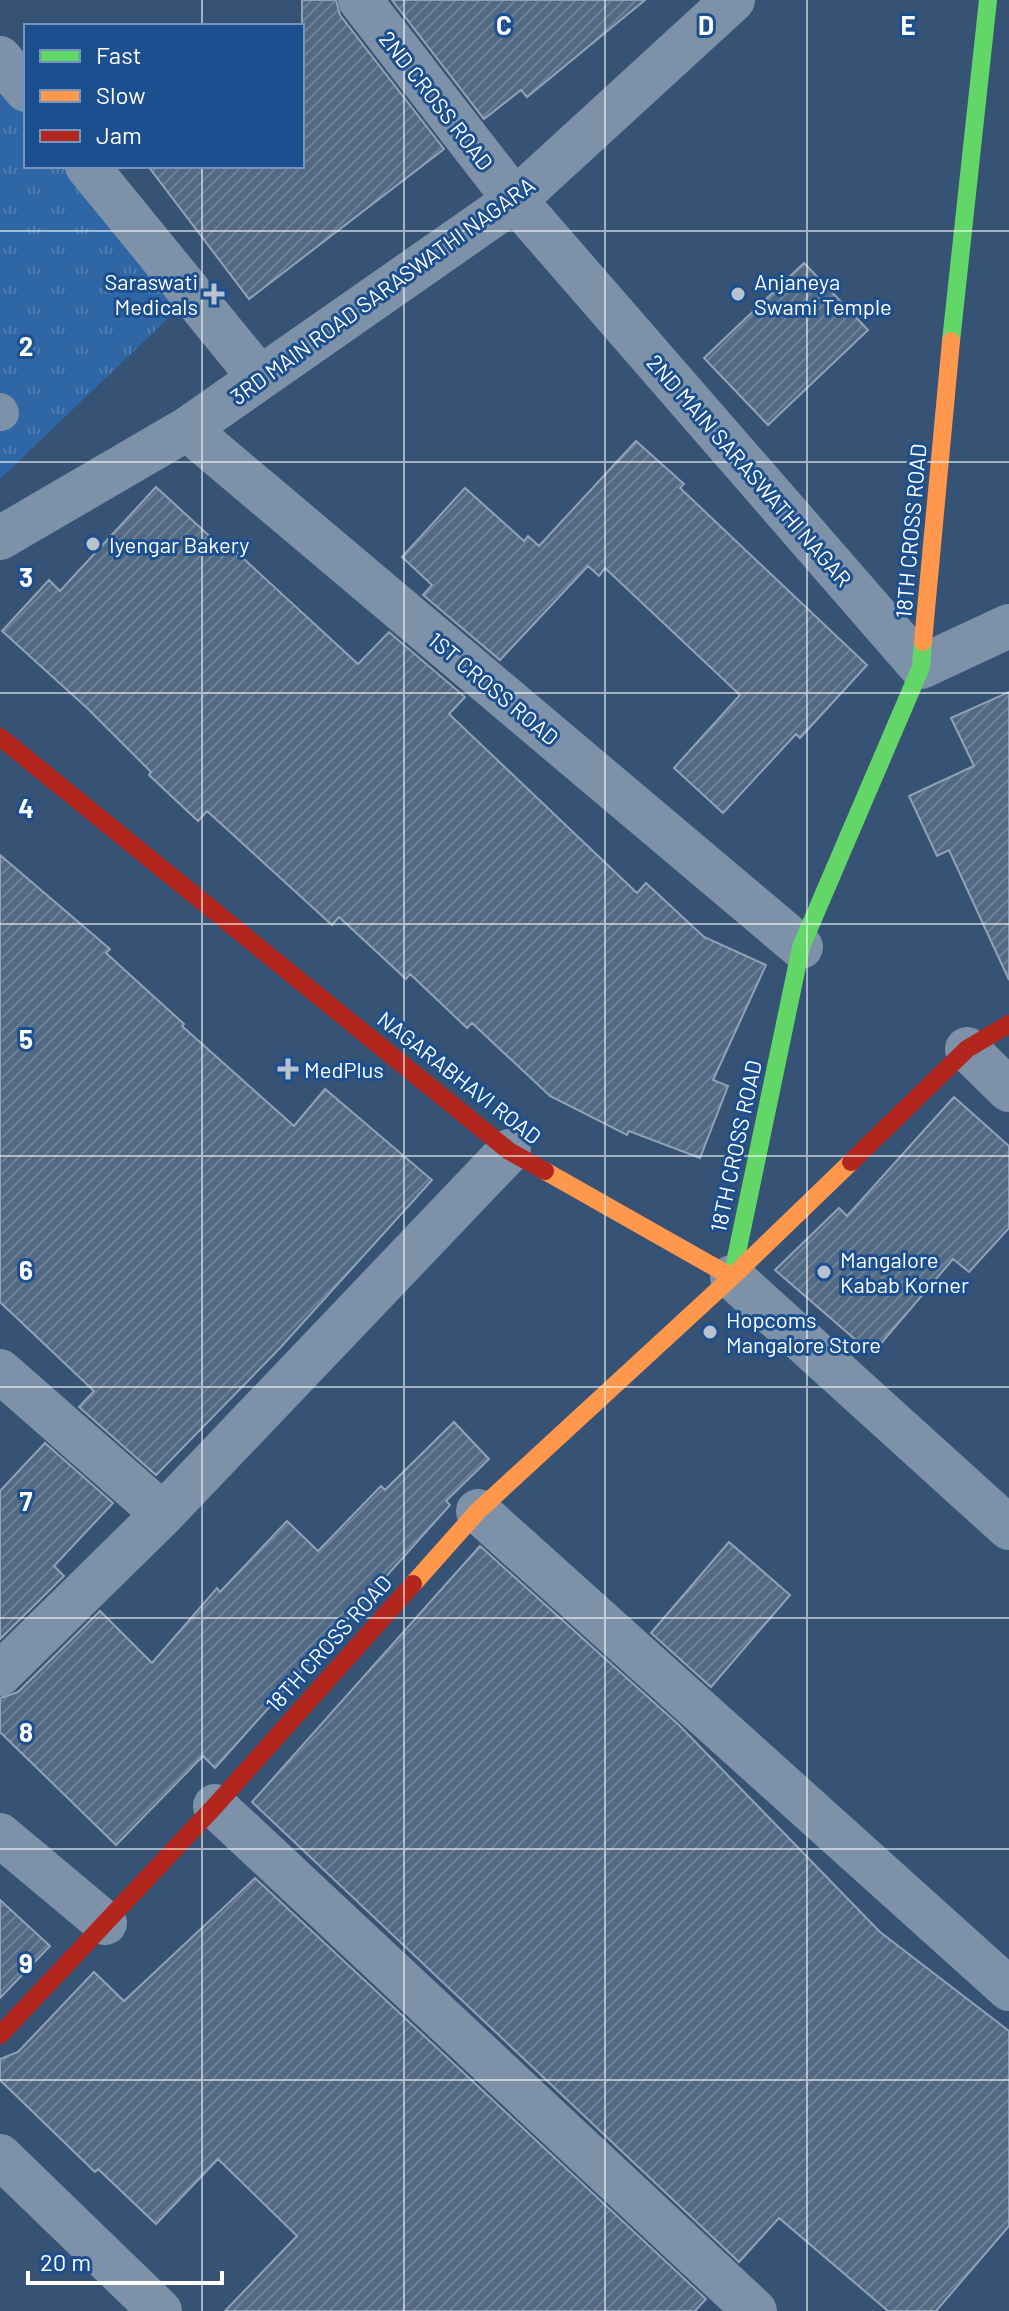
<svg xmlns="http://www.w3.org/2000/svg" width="1009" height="2311" font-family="Barlow,sans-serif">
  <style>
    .grass { fill: url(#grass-tufts) }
    .building { fill: url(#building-hatch); stroke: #92a2b6; stroke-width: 2 }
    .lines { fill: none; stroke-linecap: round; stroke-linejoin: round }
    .lane { stroke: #7d92a8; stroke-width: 36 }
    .street { stroke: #7d92a8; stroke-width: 44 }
    .fast { stroke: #63d668; stroke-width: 18 }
    .slow { stroke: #ff974d; stroke-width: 18 }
    .jam { stroke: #b3261e; stroke-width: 18 }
    .grid { fill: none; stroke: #fff; stroke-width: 2; stroke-opacity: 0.55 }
    .poi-dot { fill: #b9c2ce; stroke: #1b4f8f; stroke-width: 3 }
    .labels { text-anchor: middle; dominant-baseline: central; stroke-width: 6; stroke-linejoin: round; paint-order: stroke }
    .street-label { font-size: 22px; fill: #fff; stroke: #1b4f8f }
    .poi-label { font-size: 22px; fill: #fff; stroke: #1b4f8f; text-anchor: start }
    .grid-label { font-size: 26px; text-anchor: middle; font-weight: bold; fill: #fff; stroke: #1b4f8f; stroke-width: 6; stroke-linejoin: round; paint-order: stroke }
  </style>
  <defs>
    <pattern id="grass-tufts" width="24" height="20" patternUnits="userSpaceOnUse" patternTransform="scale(2)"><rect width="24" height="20" fill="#2f66a5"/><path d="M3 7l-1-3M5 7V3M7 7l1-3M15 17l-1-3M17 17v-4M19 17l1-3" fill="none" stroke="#4e7db2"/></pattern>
    <pattern id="building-hatch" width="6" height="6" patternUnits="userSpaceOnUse" patternTransform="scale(2)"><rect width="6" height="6" fill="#526984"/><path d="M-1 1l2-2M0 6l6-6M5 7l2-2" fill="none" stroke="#6c8096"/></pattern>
  </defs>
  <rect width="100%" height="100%" fill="#365274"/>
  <path class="grass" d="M 0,81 L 26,114 L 26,166 L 67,166 L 179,308 L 0,479 Z"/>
  <path class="building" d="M 302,0 L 336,0 L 340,15 L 444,149 L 249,299 L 148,166 L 302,166 Z
    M 392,0 L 645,0 L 527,97 L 521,90 L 484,119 Z
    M 804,263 L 868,330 L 768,425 L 704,358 Z
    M 636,441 L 684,484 L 680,488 L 867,665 L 800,738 L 796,734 L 723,813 L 674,768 L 740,695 L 605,568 L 599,576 L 588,566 L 500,660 L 423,595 L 432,585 L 402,557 L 465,488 L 524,541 L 528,536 L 539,546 Z
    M 156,487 L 228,553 L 232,548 L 358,664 L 389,632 L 465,697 L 449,714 L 637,893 L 646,883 L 704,937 L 766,965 L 713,1080 L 728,1086 L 700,1158 L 629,1131 L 627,1135 L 550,1096 L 472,1023 L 467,1028 L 410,974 L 406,979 L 339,917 L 332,925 L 207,811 L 198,821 L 149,775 L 151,772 L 87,708 L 2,631 L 49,580 L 60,591 Z
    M 1009,692 L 1009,980 L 949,850 L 937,856 L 909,796 L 974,766 L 951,718 Z
    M 0,855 L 110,949 L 106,953 L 184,1024 L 182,1026 L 294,1126 L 325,1089 L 432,1180 L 280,1348 L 156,1475 L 79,1407 L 94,1391 L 0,1302 Z
    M 954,1097 L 1009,1146 L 1009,1228 L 969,1272 L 953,1259 L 872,1354 L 775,1270 L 839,1208 L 847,1216 Z
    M 454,1422 L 489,1459 L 446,1501 L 450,1505 L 215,1768 L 203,1756 L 116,1845 L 0,1732 L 0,1698 L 18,1692 L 100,1611 L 152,1663 L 217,1588 L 220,1592 L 287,1521 L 318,1551 L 381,1486 L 385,1490 Z
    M 45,1443 L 113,1503 L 54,1566 L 64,1576 L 0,1639 L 0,1491 Z
    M 729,1542 L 790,1595 L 711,1687 L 651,1633 Z
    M 480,1546 L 679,1725 L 880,1932 L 1009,2031 L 1009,2226 L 936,2311 L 888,2311 L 779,2218 L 739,2262 L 252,1802 Z
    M 255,1878 L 706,2299 L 695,2311 L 225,2311 L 297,2236 L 218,2159 L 156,2224 L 98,2169 L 95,2172 L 0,2080 L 0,2059 L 18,2052 L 94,1972 L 124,2001 Z
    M 0,1900 L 50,1946 L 0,1998 Z"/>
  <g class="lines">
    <path class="lane" d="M 0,411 L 1,413"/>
    <path class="street" d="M 360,0 L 515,200 L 921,667 L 1009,626
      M 0,58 L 26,90
      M 87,166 L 260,378
      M 187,429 L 801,947
      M 0,538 L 187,429 L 515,200 L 733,0
      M 967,1049 L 1009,1090
      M 732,1277 L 1009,1528
      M 0,1371 L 163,1514
      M 478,1511 L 1009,1989
      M 0,1674 L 163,1514 L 509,1151
      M 215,1806 L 755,2311
      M 0,1835 L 105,1923
      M 0,2156 L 160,2311"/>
    <path class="fast" d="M 951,341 L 988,0
      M 732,1277 L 801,947 L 921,667 L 923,642"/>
    <path class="slow" d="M 923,642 L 951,341
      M 545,1171 L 732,1277
      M 413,1584 L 478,1511 L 732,1277 L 851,1162"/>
    <path class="jam" d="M 0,737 L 509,1151 L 545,1171
      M 851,1162 L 967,1049 L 1009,1024
      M 0,2035 L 215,1806 L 413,1584"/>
  </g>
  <path class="grid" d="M 202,0 L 202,26M 404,0 L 404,2311M 605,0 L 605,2311M 807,0 L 807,2311M 202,166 L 202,2311M 0,231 L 1009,231M 0,462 L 1009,462M 0,693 L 1009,693M 0,924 L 1009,924M 0,1156 L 1009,1156M 0,1387 L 1009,1387M 0,1618 L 1009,1618M 0,1849 L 1009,1849M 0,2080 L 1009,2080"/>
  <g class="poi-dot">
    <path d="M210 282h8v8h8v8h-8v8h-8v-8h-8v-8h8z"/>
    <circle cx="738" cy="294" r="8"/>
    <circle cx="93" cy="544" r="8"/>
    <path d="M284 1057h8v8h8v8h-8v8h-8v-8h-8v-8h8z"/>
    <circle cx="824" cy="1272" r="8"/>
    <circle cx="710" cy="1332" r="8"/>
  </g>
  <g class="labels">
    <g class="street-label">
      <text transform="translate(437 100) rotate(52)">2ND CROSS ROAD</text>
      <text transform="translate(382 290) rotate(-36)">3RD MAIN ROAD SARASWATHI NAGARA</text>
      <text transform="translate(750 470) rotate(49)">2ND MAIN SARASWATHI NAGAR</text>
      <text transform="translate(910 531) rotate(-85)">18TH CROSS ROAD</text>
      <text transform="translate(494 688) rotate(40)">1ST CROSS ROAD</text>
      <text transform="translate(460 1077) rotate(38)">NAGARABHAVI ROAD</text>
      <text transform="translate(735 1146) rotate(-78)">18TH CROSS ROAD</text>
      <text transform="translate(328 1643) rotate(-48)">18TH CROSS ROAD</text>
    </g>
    <g class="poi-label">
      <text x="198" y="281" text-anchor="end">Saraswati<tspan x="198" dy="25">Medicals</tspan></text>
      <text x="754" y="281">Anjaneya<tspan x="754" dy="25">Swami Temple</tspan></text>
      <text x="109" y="544">Iyengar Bakery</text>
      <text x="304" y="1069">MedPlus</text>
      <text x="840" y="1259">Mangalore<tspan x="840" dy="25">Kabab Korner</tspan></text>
      <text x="726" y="1319">Hopcoms<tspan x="726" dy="25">Mangalore Store</tspan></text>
    </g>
  </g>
  <g class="grid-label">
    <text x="504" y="35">C</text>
    <text x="706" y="35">D</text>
    <text x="908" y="35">E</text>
    <text x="26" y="356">2</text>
    <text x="26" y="587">3</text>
    <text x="26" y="818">4</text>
    <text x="26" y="1049">5</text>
    <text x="26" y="1280">6</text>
    <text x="26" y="1511">7</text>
    <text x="26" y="1742">8</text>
    <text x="26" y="1973">9</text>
  </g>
  <rect x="24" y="24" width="280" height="144" fill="#1b4f8f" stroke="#7695bc" stroke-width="2"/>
  <rect x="40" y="50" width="40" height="12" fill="#63d668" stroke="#7695bc" stroke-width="2"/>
  <text x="96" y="64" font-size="24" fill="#ffffff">Fast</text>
  <rect x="40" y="90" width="40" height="12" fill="#ff974d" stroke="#7695bc" stroke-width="2"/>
  <text x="96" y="104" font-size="24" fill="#ffffff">Slow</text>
  <rect x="40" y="130" width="40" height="12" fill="#b3261e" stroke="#7695bc" stroke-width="2"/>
  <text x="96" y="144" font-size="24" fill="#ffffff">Jam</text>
  <path d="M28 2271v12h194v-12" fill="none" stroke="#ffffff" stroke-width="4"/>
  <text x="40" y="2271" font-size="24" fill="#ffffff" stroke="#1b4f8f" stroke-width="6" paint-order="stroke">20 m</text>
</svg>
